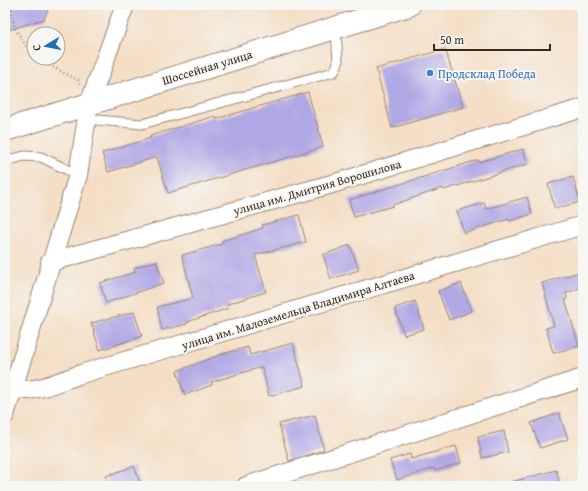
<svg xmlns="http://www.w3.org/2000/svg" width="588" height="491" font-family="'Gentium Book Plus',serif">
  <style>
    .building { fill: #b0a7e5 }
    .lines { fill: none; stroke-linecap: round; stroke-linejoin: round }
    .lane-casing { stroke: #988472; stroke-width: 11 }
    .street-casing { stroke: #988472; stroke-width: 20 }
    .secondary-casing { stroke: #988472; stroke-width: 24 }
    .path { stroke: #988472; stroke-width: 2.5; stroke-dasharray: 1 3; stroke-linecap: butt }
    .lane { stroke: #fff; stroke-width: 9 }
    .street { stroke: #fff; stroke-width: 18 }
    .secondary { stroke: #fff; stroke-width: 22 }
    .shop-dot { fill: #3f7fe0; stroke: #f6f6f2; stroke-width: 1.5 }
    .labels { text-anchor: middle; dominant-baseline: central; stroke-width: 4; stroke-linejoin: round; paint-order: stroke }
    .street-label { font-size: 12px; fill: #3b2a1e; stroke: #f6f6f2 }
    .shop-label { font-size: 12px; fill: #366cbe; stroke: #f6f6f2; text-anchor: start }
  </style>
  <rect width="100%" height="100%" fill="#f6f6f2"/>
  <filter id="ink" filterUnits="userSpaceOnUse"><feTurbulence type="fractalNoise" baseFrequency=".025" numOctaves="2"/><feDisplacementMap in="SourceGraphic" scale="8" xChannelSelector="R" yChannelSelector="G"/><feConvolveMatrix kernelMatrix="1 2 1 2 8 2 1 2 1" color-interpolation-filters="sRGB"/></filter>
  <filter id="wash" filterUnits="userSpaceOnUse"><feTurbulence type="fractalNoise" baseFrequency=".012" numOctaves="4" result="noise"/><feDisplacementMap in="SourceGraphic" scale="16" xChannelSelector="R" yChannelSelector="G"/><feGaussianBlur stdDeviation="0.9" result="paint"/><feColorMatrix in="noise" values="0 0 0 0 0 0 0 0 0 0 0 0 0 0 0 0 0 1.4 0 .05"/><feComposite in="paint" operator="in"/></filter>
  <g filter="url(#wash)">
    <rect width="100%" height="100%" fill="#f4dec5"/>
    <g id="blocks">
      <path class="building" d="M 5,5 L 50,5 L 44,19 L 5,31 Z
        M 445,49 L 463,107 L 392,128 L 376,69 Z
        M 308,92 L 323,147 L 168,193 L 157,157 L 108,172 L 102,153 L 151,138 L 150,136 L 215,116 L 216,119 Z
        M 523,149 L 528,164 L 444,190 L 443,188 L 392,205 L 393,206 L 354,217 L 349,200 L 478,160 L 479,162 Z
        M 573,177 L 580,202 L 555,209 L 548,184 Z
        M 527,197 L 532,214 L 510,221 L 509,219 L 464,233 L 457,211 L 484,203 L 486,209 Z
        M 299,215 L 306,242 L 255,255 L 266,292 L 227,304 L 229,308 L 187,322 L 187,324 L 162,330 L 157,307 L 193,298 L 182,255 L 222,244 L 222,241 L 263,228 L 262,225 Z
        M 350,245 L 359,270 L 331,279 L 323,255 Z
        M 156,261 L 164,283 L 106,303 L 100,283 L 135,272 L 134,268 Z
        M 583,271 L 583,287 L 566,293 L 567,298 L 565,299 L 579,346 L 553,353 L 546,328 L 554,326 L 542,283 Z
        M 461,283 L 472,311 L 449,320 L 438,291 Z
        M 415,301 L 424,329 L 404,335 L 395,308 Z
        M 134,312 L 142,336 L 100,350 L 91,323 Z
        M 293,343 L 305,386 L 269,396 L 262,367 L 211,382 L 212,385 L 185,395 L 177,371 L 222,354 L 248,347 L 250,355 Z
        M 559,413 L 568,439 L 540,448 L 531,423 Z
        M 315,415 L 324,450 L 289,461 L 279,424 Z
        M 504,431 L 508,452 L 482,458 L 478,437 Z
        M 456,446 L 461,463 L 435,471 L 434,468 L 397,480 L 390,460 L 410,454 L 411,459 Z
        M 134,466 L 141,486 L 109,486 L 106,476 Z
        M 556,470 L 561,486 L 512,486 L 511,482 Z"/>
    </g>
  </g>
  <g filter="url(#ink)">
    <use href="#blocks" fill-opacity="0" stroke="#988472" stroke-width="1"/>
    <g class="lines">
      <defs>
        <path id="lane" d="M 86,119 L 142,124 L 334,72 L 338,63 L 336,28
          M 5,161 L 24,156 L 41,157 L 78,175"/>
        <path id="street" d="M 50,262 L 332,184 L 583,108
          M 12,389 L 29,390 L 44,387 L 81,374 L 583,225
          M 5,415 L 78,175 L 89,104 L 125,5
          M 246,486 L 583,378"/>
        <path id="secondary" d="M 5,130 L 409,5"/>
      </defs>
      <use href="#lane" class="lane-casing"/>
      <use href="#street" class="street-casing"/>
      <use href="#secondary" class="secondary-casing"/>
      <path class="path" d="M 11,5 L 14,27 L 34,58
        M 35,58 L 78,80 L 79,84"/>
      <use href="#lane" class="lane"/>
      <use href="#street" class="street"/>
      <use href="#secondary" class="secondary"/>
    </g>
  </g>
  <circle class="shop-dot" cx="430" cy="73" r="4"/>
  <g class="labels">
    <g class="street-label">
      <text transform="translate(207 67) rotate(-17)">Шоссейная улица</text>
      <text transform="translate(317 187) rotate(-16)">улица им. Дмитрия Ворошилова</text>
      <text transform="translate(298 310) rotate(-17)">улица им. Малоземельца Владимира Алтаева</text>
    </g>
    <g class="shop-label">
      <text x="438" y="73">Продсклад Победа</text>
    </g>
  </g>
  <rect width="588" height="491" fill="none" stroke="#f6f6f2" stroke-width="20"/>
  <g transform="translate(46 46) rotate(260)"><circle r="19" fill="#f6f6f2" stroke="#aba49d"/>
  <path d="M0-3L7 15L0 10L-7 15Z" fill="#1f6fb2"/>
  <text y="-6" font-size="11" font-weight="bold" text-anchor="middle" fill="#3b2a1e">С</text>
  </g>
  <path d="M434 44v6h116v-6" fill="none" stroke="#3b2a1e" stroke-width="2"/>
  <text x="440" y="44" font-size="12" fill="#3b2a1e" stroke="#f6f6f2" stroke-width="3" paint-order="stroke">50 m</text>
</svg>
